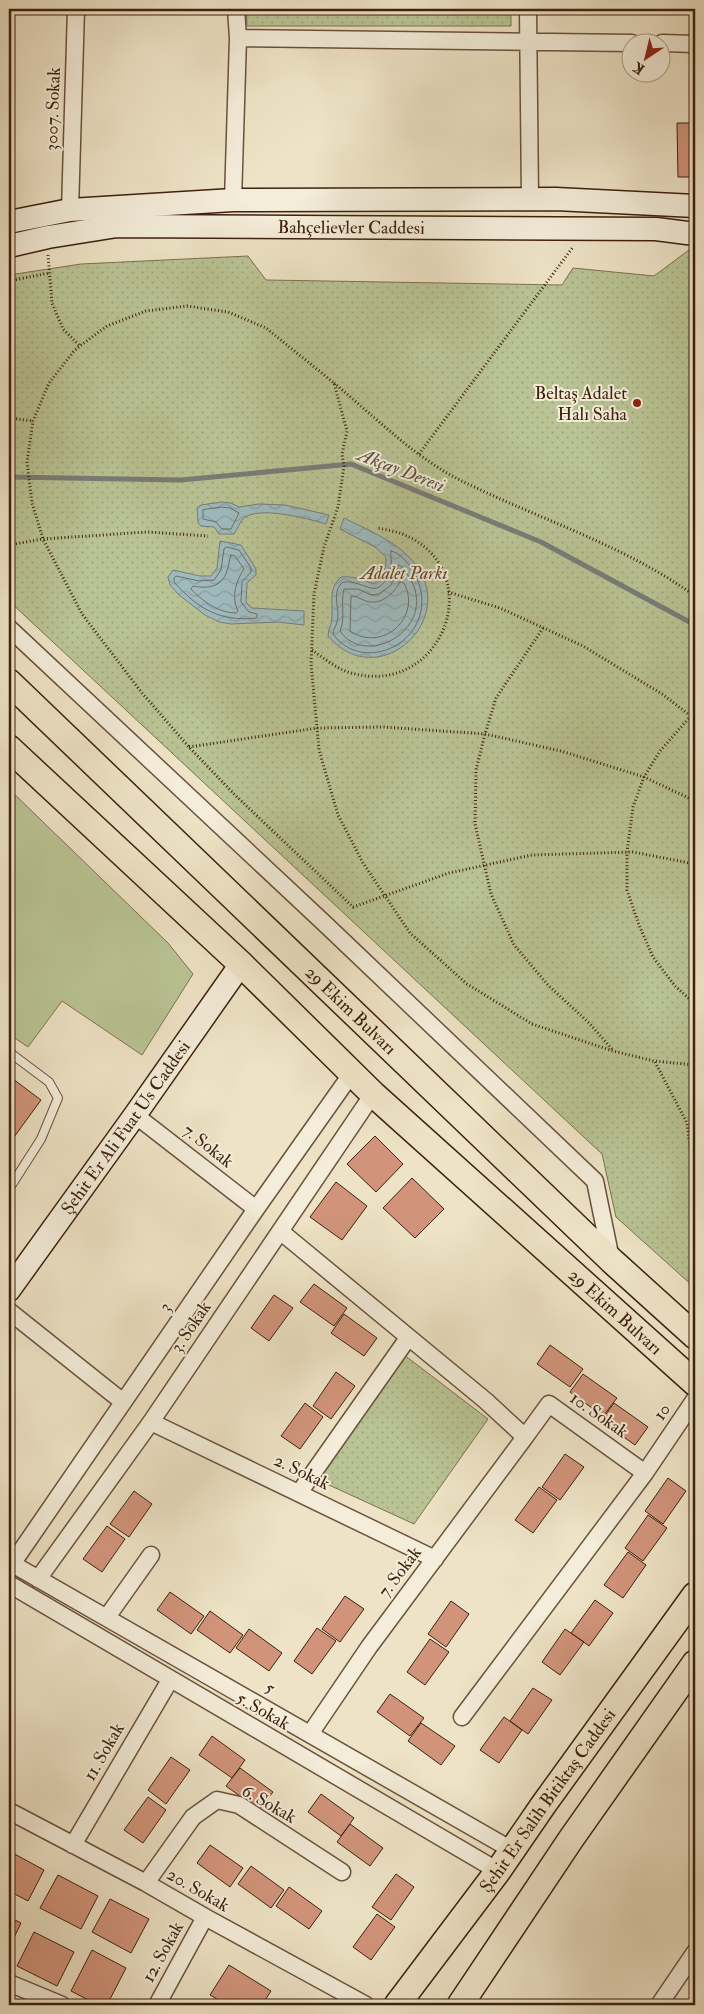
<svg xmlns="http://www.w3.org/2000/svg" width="704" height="2014" font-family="'IM FELL Double Pica',serif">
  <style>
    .grass { fill: #b9c394; stroke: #7c7251 }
    .park { fill: url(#park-dots); stroke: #7c7251 }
    .water { fill: url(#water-waves); stroke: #787d78 }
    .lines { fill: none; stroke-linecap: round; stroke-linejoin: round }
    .shore { stroke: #6e6e66; stroke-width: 1 }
    .stream { stroke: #787d78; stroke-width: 5 }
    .building { fill: #d1947b; stroke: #3e210e }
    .lane-casing { stroke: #6a523c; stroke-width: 10 }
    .street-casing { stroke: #6a523c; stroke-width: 19 }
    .secondary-casing { stroke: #3e210e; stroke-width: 25 }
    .primary-casing { stroke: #3e210e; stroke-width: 28 }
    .path { stroke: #3e210e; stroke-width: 3; stroke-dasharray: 1 2.5; stroke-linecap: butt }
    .lane { stroke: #f4edda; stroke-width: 8 }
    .street { stroke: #f4edda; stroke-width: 16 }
    .secondary { stroke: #f4edda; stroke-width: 22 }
    .primary { stroke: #eee3c6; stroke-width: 25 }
    .poi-dot { fill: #8f2418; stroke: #f4edda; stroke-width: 2 }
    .labels { text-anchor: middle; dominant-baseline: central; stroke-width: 4; stroke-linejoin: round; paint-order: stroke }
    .street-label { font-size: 18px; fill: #3e210e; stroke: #f4edda }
    .poi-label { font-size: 18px; fill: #3e210e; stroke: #f4edda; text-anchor: end }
    .park-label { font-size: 18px; font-style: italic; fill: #5d4a30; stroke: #f4edda }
    .water-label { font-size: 19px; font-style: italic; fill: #5b4f43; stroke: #f4edda }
  </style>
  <defs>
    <pattern id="park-dots" width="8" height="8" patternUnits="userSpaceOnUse" patternTransform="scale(1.25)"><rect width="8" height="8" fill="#b9c394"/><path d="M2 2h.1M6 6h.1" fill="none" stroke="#a0a77e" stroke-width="1.8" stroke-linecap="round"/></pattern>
    <pattern id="water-waves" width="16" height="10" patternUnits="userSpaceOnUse" patternTransform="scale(1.25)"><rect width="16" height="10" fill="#9ebbbf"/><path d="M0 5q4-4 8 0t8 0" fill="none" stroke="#89a0a3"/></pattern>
  </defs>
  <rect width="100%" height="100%" fill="#eee3c6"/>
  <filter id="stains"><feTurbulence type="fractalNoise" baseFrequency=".004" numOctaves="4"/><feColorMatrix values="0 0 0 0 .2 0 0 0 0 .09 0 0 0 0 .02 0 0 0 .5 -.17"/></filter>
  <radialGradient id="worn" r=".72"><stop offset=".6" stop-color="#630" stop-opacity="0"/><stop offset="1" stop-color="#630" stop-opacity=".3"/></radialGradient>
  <path class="grass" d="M 9,789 L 168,943 L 193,974 L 142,1055 L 62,1001 L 28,1047 L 9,1034 Z"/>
  <path class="park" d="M 246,9 L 511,9 L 511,26 L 247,26 Z
    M 693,247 L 695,247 L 695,1288 L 616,1217 L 602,1154 L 9,601 L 9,275 L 81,264 L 248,256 L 266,280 L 562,285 L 573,268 L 654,276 Z
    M 403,1354 L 488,1419 L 414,1524 L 318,1480 Z"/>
  <path class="water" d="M 222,502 L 231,503 L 239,507 L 259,504 L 285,505 L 329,515 L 326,524 C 309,519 255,504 242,520 C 239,524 237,530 234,534 L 219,534 L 214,527 L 201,526 L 198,523 L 197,508 L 201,505 Z
    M 344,518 C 366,529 391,539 409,557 C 466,614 380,697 328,636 C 328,629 332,624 332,617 C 333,601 328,589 341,577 C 353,576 362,579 373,584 C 384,577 386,569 386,557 L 375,547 L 340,529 Z
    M 220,541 L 241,545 L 256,569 L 256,575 L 247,583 L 246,602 L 252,608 L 304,611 L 304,625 L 278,622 L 231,624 L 219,622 L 205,615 L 179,595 L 170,585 L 168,577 L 173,570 L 200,576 L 211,576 L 217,568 Z"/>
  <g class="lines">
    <path class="shore" d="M 222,507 L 230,508 L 239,513 L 231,529 L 222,529 L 216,522 L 203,519 L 203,510 Z
      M 227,547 L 239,550 L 251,568 L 251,572 L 242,582 L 241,602 L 249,612 L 257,614 L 257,618 C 220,622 198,609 174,582 L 174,578 L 176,576 L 199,581 L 214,580 L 221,570 L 224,549 Z
      M 391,551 C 399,552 408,563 413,570 C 449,635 366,680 333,634 C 333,629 336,627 337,622 C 341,608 330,593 343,582 C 356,581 359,585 371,588 C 382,591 390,575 391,566 C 392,561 390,555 391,551 Z
      M 231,555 L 235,556 L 244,569 C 236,581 231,597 238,611 L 236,613 C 219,613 202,601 191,589 L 193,586 C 208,589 222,587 227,571 C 229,566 229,560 231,555 Z
      M 399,565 C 405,568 407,574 411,580 C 437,629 366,669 340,631 C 346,617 340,604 344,589 L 358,589 L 371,595 L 379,594 L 391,585 Z
      M 400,582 L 404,583 C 422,617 383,653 350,631 L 351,596 C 357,596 360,599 366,601 C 380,606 394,594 400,582 Z"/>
    <path class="stream" d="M 9,477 L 181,480 L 351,464 L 541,542 L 695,625"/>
  </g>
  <path class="building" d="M 677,123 L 695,123 L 695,177 L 678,177 Z
    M 9,1076 L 41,1100 L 9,1144 Z
    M 375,1136 L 403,1164 L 376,1192 L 347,1164 Z
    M 412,1178 L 444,1209 L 415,1238 L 383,1208 Z
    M 336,1182 L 367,1206 L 342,1240 L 310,1217 Z
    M 314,1284 L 347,1308 L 334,1326 L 300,1302 Z
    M 274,1295 L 293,1308 L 269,1341 L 251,1328 Z
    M 344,1314 L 377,1338 L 364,1356 L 331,1333 Z
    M 550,1345 L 583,1369 L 570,1387 L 537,1364 Z
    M 336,1372 L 355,1386 L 331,1419 L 313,1406 Z
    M 583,1374 L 617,1398 L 603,1416 L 570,1392 Z
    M 305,1403 L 323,1417 L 300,1449 L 281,1436 Z
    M 614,1403 L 648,1427 L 635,1445 L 601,1421 Z
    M 565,1454 L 584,1467 L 560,1500 L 542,1487 Z
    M 668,1478 L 686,1491 L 663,1524 L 645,1511 Z
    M 539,1487 L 557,1500 L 533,1533 L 515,1520 Z
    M 134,1491 L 152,1504 L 129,1537 L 110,1524 Z
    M 648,1515 L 667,1528 L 643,1561 L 625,1548 Z
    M 107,1526 L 125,1539 L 102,1572 L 83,1559 Z
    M 628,1552 L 646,1565 L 623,1598 L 604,1585 Z
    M 170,1592 L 204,1616 L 191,1634 L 157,1610 Z
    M 345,1596 L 364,1609 L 340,1642 L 322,1629 Z
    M 595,1600 L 613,1613 L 589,1646 L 571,1633 Z
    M 451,1601 L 469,1614 L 446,1647 L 428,1634 Z
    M 210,1611 L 243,1635 L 230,1653 L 197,1630 Z
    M 317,1628 L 336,1641 L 312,1674 L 294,1661 Z
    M 249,1629 L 282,1653 L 269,1671 L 236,1648 Z
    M 565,1629 L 584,1642 L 560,1675 L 542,1662 Z
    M 430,1639 L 449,1652 L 425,1685 L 407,1672 Z
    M 533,1688 L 552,1700 L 528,1734 L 510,1721 Z
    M 390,1694 L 424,1718 L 410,1736 L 377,1712 Z
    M 504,1717 L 522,1730 L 499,1763 L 480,1750 Z
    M 421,1723 L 455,1746 L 441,1765 L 408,1741 Z
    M 212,1736 L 245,1760 L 232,1778 L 199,1755 Z
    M 171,1757 L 190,1770 L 166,1804 L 148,1790 Z
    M 240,1768 L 273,1792 L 259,1810 L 226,1786 Z
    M 321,1794 L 354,1818 L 341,1836 L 308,1812 Z
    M 148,1797 L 166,1810 L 143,1843 L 124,1830 Z
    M 350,1824 L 383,1848 L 370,1866 L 337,1842 Z
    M 210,1845 L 243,1868 L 230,1887 L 197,1863 Z
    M 9,1851 L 44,1870 L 28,1901 L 9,1891 Z
    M 251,1866 L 284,1890 L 271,1908 L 238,1884 Z
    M 396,1874 L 414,1887 L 391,1920 L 372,1907 Z
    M 58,1875 L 98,1896 L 81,1929 L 40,1908 Z
    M 289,1887 L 322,1911 L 309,1929 L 276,1906 Z
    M 110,1899 L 149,1919 L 131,1953 L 92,1932 Z
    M 377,1914 L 395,1927 L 371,1960 L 353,1947 Z
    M 9,1917 L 21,1923 L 9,1948 Z
    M 34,1932 L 74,1952 L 57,1986 L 17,1966 Z
    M 92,1950 L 126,1968 L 107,2005 L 98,2005 L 71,1991 Z
    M 229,1965 L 271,1991 L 262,2005 L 227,2005 L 210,1995 Z"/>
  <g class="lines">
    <defs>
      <path id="lane" d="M 9,1052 L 49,1082 L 58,1098 L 41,1139 L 9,1189"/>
      <path id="street" d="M 528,9 L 530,199
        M 238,38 L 632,43
        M 662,43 L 695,44
        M 233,200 L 238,38 L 236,9
        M 70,210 L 76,9
        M 9,628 L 323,922 L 595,1181 L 611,1259
        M 135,1115 L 256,1209
        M 280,1231 L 486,1401 L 525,1437 L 549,1404 L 645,1473 L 462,1717
        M 9,1311 L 123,1402
        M 151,1422 L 435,1559
        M 645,1473 L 695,1399
        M 299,1493 L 408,1338
        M 9,1562 L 512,1850
        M 12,1564 L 256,1209 L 352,1073
        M 38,1579 L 151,1422 L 373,1094
        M 9,1584 L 498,1871
        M 107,1617 L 151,1555
        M 310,1734 L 369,1647 L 525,1437
        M 9,1811 L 146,1883 L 205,1917 L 366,2005
        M 73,1845 L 170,1680
        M 146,1883 L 193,1817 L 217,1800 L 239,1805 L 342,1872
        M 9,1983 L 62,2005
        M 157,2005 L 205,1917
        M 659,2005 L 695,1952"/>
      <g id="secondary">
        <path d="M 9,222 L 70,210 L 233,200 L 556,199 L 695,206"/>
        <path id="s1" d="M 9,246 L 48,237 L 117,226 L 656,229 L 695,234"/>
        <path id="s2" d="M 9,1290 L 135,1115 L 241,964"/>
      </g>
      <g id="primary">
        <path id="s3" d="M 9,682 L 612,1261 L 695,1336"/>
        <path id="s4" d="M 9,748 L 241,964 L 373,1094 L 695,1383"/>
        <path id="s5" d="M 397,2005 L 498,1871 L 544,1804 L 695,1595"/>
        <path d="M 460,2005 L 571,1839 L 695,1663"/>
      </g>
    </defs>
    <use href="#lane" class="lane-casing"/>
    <use href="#street" class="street-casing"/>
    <use href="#secondary" class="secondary-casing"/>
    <use href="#primary" class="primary-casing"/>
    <path class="path" d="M 48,255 L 52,303 L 63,329 L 80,346
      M 9,281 L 49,273
      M 334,383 C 375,417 416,459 464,482 C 541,520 624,545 695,596
      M 9,418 L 33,421
      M 419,454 L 573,247
      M 9,545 L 43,539 L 147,532 L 208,536
      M 448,592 L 500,608 L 583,646 L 662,694 L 695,719
      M 543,628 L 496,698 L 485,734 L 476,770 L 475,824 L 491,894 L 514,945 L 548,985 L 589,1023 L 613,1050
      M 312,650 C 325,659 339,671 355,674 C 440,694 486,581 413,539 C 401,532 389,530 377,528
      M 691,716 L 660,751 L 644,777 L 633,807 L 627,852 L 627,890 L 639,925 L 653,957 L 675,986 L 695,1004
      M 189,747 L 317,728 L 384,727 L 485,734 L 561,751 L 644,777 L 695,801
      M 695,864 L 633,852 L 532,855 L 449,873 L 353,907 L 234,794 L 189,747 L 142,693 L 82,614 L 43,539 L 32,503 L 27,462 L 33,421 L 49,383 L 74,351 L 80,346 L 107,326 L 146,311 L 187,306 L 228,312 L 266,328 L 334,383 L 347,431 L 342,454 L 344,466 L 338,507 L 324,547 L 314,594 L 311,663 L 319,750 L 338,815 L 363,863 L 410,933 L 467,984 L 532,1024 L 613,1051 L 654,1061 L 695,1065
      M 655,1062 L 687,1123 L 693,1171 L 691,1209 L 695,1223"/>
    <use href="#lane" class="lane"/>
    <use href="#street" class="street"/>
    <use href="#secondary" class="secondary"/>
    <use href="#primary" class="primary"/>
  </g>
  <circle class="poi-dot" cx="637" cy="403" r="5"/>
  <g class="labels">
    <g class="street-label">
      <text transform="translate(53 109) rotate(-88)">3007. Sokak</text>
      <text stroke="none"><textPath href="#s1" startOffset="344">Bahçelievler Caddesi</textPath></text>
      <text stroke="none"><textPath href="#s3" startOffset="474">29 Ekim Bulvarı</textPath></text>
      <text stroke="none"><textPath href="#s2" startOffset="200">Şehit Er Ali Fuat Us Caddesi</textPath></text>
      <text transform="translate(208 1146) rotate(38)">7. Sokak</text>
      <text transform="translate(165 1307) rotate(-56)">3</text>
      <text stroke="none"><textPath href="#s4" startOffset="828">29 Ekim Bulvarı</textPath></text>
      <text transform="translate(191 1327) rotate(-56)">3. Sokak</text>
      <text transform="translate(662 1412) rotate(-56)">10</text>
      <text transform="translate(599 1415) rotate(35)">10. Sokak</text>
      <text transform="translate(302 1472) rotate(26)">2. Sokak</text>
      <text transform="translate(400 1572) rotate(-53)">7. Sokak</text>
      <text transform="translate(270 1688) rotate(30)">5</text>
      <text transform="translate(263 1711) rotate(30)">5. Sokak</text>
      <text transform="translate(104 1752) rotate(-60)">11. Sokak</text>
      <text stroke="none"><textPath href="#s5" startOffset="254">Şehit Er Salih Bitiktaş Caddesi</textPath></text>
      <text transform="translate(269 1804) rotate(30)">6. Sokak</text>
      <text transform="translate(198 1890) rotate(30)">20. Sokak</text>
      <text transform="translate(163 1952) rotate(-61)">12. Sokak</text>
    </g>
    <g class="poi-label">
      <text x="627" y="393">Beltaş Adalet<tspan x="627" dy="21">Halı Saha</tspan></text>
    </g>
    <g class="park-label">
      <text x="404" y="573">Adalet Parkı</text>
    </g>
    <g class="water-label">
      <text transform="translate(401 470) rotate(21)">Akçay Deresi</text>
    </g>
  </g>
  <rect width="704" height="2014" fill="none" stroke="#eee3c6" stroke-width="30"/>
  <rect x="10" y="10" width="684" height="1994" fill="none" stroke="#3e210e" stroke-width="2.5"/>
  <rect x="15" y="15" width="674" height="1984" fill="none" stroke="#3e210e"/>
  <g transform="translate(646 58) rotate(215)"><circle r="24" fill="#f4edda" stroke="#ab9b88"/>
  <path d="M0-4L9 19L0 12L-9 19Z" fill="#8f2418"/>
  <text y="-8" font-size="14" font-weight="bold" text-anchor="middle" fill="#3e210e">K</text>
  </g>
  <rect width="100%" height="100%" filter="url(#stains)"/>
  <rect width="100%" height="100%" fill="url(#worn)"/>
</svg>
